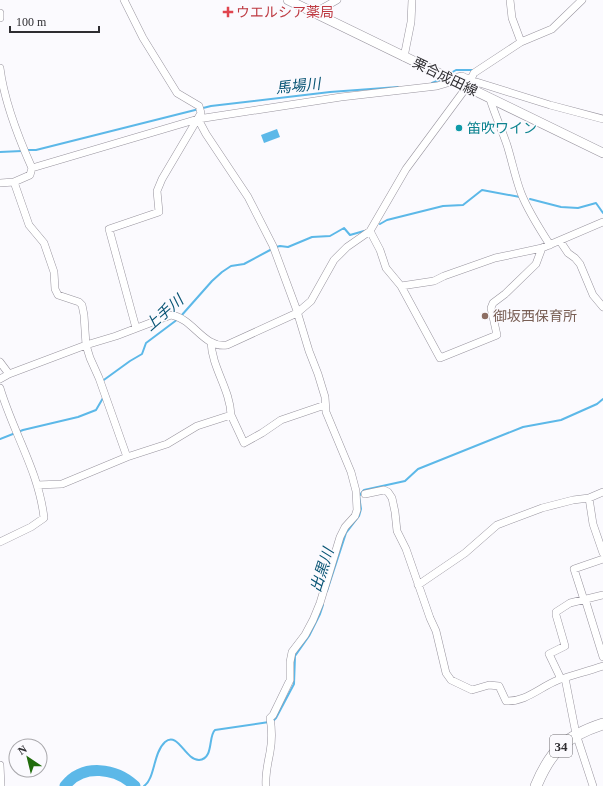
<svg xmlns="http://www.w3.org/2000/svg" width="603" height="786" font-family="'Times New Roman','Noto Sans JP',serif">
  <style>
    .water { fill: #5cb8e8 }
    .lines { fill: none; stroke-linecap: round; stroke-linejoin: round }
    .stream { stroke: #5cb8e8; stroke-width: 2 }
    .river { stroke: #5cb8e8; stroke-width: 11 }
    .minor-casing { stroke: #98949e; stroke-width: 8 }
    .secondary-casing { stroke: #98949e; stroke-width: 10 }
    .primary-casing { stroke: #98949e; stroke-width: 12 }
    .minor { stroke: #fff; stroke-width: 7 }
    .secondary { stroke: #fff; stroke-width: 9 }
    .primary { stroke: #fff; stroke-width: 11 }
    .health-dot { fill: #e0444e; stroke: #fbfafe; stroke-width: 1.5 }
    .culture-dot { fill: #0f9aa8; stroke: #fbfafe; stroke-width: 1.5 }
    .education-dot { fill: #8d6e63; stroke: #fbfafe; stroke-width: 1.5 }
    .labels { text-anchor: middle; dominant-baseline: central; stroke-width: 3; stroke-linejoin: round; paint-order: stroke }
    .shield { fill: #fbfafe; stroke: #6c6a6e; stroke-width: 1 }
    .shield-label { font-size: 13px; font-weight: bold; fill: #2e2d31 }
    .health-label { font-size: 14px; fill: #be3a42; stroke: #fbfafe; text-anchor: start }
    .street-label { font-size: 14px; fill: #2e2d31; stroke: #fbfafe }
    .culture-label { font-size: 14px; fill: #0d838f; stroke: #fbfafe; text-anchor: start }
    .education-label { font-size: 14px; fill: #785e54; stroke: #fbfafe; text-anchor: start }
    .water-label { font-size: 15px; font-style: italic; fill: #085474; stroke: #fbfafe }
  </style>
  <rect width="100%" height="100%" fill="#fbfafe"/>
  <path class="water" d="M 277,129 L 280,137 L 264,143 L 261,135 Z"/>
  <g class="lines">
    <path class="stream" d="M 449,74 L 456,70 L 474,70
      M 432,83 L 442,79
      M 26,150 L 36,150 L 211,106 L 330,92 L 398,87
      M 0,152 L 22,151
      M 530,199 L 561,207 L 578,208 L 596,203 L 603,213
      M 380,224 L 387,220 L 443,206 L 463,205 L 482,190 L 520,197
      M 276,247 L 280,246 L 288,247 L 312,237 L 330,236 L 344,228 L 350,235 L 364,231
      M 181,316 L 212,281 L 222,272 L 231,266 L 244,264 L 272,249
      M 101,382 L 130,361 L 142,354 L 146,343 L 178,319
      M 0,439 L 23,430 L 78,417 L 96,410 L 103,398
      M 327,591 L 346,533 L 359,516 L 361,509 L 359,496 L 364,490 L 405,481 L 418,469 L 523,427 L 561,420 L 597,404 L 603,399
      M 273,721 L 276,718 L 294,684 L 295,656 L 309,636 L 320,614 L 323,605
      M 144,786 C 155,779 153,753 165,742 C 178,731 185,760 199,760 C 214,759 208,736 215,730 L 269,722"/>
    <path class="river" d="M 65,786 C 83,763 116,768 135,786"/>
    <defs>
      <path id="minor" d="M 124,0 L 143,38 L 177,93 L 199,106 L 201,113 L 162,179 L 157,191 L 159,212 L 109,229 L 136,328
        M 510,0 L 512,18 L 521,42
        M 0,13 L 0,18
        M 314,13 L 337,0
        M 404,57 L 411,22 L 412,0
        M 0,68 C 4,100 19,139 32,168 L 30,175 L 14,182 L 0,183
        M 490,99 C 495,115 502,130 507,145 C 512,161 515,177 521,193 C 528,211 539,228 550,245
        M 198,119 L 206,134 L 248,197 L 273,246 L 296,308 L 309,351 L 318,374 L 325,397 L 326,412 L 351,472 L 356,491 L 357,510 L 355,516 L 345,527 L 340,537 L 320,603 L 313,620 L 305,635 L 292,652 L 290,662 L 290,680 L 273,715 L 270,718 C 272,729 272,741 270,752 C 268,763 265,774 266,786
        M 32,168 L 198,119 L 341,97 L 437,86 L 454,81 L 458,77 L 462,76 L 470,80 L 550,105 L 603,119
        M 14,182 L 29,225 L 44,243 L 54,272 L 55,289 L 58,295 L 79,302 L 82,305 L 84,315 L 86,345 L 90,358 L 99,378 L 127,457
        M 370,231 L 380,250 L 386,268 L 401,286 L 434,281 L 444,276 L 495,258 L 542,248 L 603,222
        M 560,241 L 568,253 L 575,258 L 580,264 L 593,295 L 603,307
        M 401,286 L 440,358 L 497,335 L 491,308 L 493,303 L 505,294 L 536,264 L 542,248
        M 0,362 L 9,374
        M 0,379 L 9,374 L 86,345 L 116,336 L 171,315 C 193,318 204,349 227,345 L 297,313 L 311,301 L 334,260 L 347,247 L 370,231 L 406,169 L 466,88 L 474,73 L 521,42 L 552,29 L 582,0
        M 0,388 C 13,432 39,472 44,518 L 31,527 L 0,542
        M 231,415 L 244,443 L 262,433 L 281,420 L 325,405
        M 37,485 L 62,484 L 127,457 L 167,444 L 197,426 L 231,415 C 230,389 212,368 211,342
        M 365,494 L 384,490 L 388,492 L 392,498 L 395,512 L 397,531 L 406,549 L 430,618 L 436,631 L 446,673 L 451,680 L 472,690 L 489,685 L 499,686 L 506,701 C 526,702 540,687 558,680 C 573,675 588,671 603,666
        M 589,498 L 593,524 L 603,553
        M 418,585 L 465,553 L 497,525 L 542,508 L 573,500 L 589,498 L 603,492
        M 585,599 L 603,657
        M 584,600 L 574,569 L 603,559
        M 565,678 L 576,734 L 593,786
        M 561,679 L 549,654 L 565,646 L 556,615 L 556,612 L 570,603 L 603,595
        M 0,765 L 1,786"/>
      <path id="secondary" d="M 288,0 L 603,153"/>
      <path id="primary" d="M 536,786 C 551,750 566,736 603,724"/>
    </defs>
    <use href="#minor" class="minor-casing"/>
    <use href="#secondary" class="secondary-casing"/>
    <use href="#primary" class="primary-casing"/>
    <use href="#minor" class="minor"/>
    <use href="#secondary" class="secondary"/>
    <use href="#primary" class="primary"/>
  </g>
  <path class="health-dot" d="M226 6h4v4h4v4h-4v4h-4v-4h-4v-4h4z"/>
  <circle class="culture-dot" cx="459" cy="128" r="4"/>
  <circle class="education-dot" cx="485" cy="316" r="4"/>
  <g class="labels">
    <rect class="shield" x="550" y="735" width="22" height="22" rx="3"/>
    <g class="shield-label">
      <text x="561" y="746">34</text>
    </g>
    <g class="health-label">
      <text x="236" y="12">ウエルシア薬局</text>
    </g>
    <g class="street-label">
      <text transform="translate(445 77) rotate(26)">栗合成田線</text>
    </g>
    <g class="culture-label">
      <text x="467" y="128">笛吹ワイン</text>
    </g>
    <g class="education-label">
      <text x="493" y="316">御坂西保育所</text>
    </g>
    <g class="water-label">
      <text transform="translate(298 86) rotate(-6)">馬場川</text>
      <text transform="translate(164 313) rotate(-41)">上手川</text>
      <text transform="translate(322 570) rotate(-72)">出黒川</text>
    </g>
  </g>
  <g transform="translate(28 758) rotate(325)"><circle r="19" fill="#fbfafe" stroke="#a9a8ac"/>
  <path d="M0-3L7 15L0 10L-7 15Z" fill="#216c0c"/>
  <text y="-6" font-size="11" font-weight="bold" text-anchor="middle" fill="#2e2d31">N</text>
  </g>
  <path d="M10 26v6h89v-6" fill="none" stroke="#2e2d31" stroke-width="2"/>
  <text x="16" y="26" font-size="12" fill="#2e2d31" stroke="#fbfafe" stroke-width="3" paint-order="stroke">100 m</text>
</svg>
